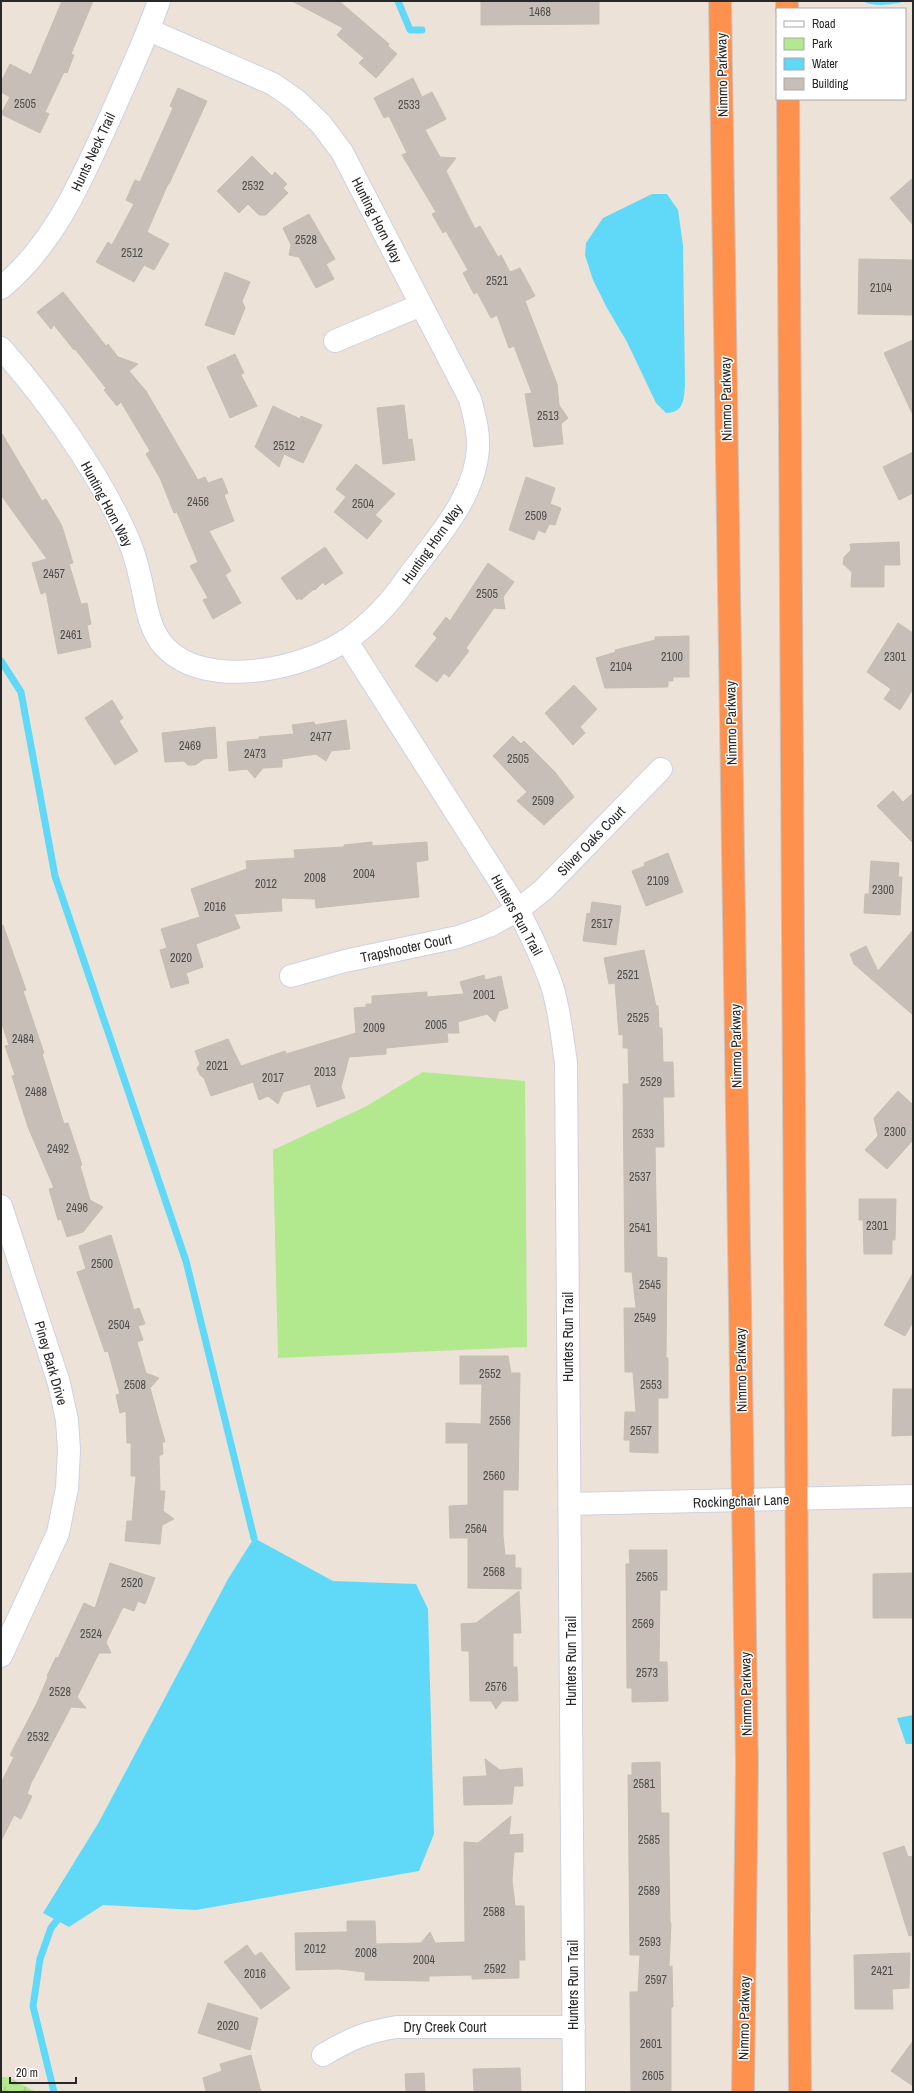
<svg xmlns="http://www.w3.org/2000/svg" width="914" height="2093" font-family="'Archivo Narrow',sans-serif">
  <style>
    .green { fill: #b2e88e }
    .wetland { fill: url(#wetland-marsh) }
    .water { fill: #60d9f8 }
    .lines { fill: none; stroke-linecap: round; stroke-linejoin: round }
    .stream { stroke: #60d9f8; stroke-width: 7 }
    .building { fill: #c7bfb7; stroke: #c7beb1 }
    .minor-casing { stroke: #cdd2e2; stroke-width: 24 }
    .highway-casing { stroke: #c7c7c7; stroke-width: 24 }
    .minor { stroke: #fff; stroke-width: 22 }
    .highway { stroke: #ff914f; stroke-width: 22 }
    .labels { text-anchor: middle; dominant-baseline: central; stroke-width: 3; stroke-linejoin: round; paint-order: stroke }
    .number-label { font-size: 12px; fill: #504e4c }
    .street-label { font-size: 14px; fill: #282828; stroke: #fff }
  </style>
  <defs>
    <pattern id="wetland-marsh" width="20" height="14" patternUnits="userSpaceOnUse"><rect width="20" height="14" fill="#b2e88e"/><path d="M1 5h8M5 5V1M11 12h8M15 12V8" fill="none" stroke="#99c77a"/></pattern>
  </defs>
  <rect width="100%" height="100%" fill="#ece2d7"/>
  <path class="green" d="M 423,1072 L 525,1081 L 527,1347 L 278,1358 L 273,1150 L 365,1107 Z"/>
  <path class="wetland" d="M 1,2077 L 10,2078 L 36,2092 L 1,2092 Z"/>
  <path class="water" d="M 862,1 L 908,1 C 895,4 875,8 862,1 Z
    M 652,194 L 667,194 L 678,210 L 683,245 L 685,384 C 684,399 684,413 666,413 L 656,403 L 627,342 L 607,308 L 593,280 L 585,255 L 586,243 L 603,218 Z
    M 254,1538 L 333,1581 L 416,1584 L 428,1609 L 434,1834 L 419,1871 L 196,1910 L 103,1905 L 69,1927 L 43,1913 L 99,1822 L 228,1579 Z
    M 913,1715 L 913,1744 L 906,1744 L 897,1718 Z"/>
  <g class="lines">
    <path class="stream" d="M 398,1 L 410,30 L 422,30
      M 1,661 L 21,692 L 55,876 L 186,1261 L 254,1538
      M 54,2092 L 33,2006 L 40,1959 L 51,1928 L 62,1914"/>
  </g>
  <path class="building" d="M 62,1 L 93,1 L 71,54 L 74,55 L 67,73 L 64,72 L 45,112 L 49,114 L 40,133 L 1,114 L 10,97 L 1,92 L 1,82 L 10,64 L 31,75 Z
    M 292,1 L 339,1 L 389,44 L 388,46 L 397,54 L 376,78 L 359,63 L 364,58 L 337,35 L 343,28 Z
    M 481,1 L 599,1 L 599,24 L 481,25 Z
    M 413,78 L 422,97 L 432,92 L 446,119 L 425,130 L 440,157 L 456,158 L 446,171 L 475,229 L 480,226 L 498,257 L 501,255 L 510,272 L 520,268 L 535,296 L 525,301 L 557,384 L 559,405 L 568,418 L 561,424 L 563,444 L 534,447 L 525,394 L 532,393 L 514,346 L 509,348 L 497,315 L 491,318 L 477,292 L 474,294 L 463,273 L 468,270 L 446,231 L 443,233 L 432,214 L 436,212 L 402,155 L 407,153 L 389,116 L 384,118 L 374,98 Z
    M 178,88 L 207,101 L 169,184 L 168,184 L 147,232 L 169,244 L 154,270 L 144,265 L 134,282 L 96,262 L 108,242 L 112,245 L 134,204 L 126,200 L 135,180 L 140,182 L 173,108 L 170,106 Z
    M 252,156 L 272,176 L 275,172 L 287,184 L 283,188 L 288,193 L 266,215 L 259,215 L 248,204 L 239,213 L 217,191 Z
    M 913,178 L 913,225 L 890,198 Z
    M 309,214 L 335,259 L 326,264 L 334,279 L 316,288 L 299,257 L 289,255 L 291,245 L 283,228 Z
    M 859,259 L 913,260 L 913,315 L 858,314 Z
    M 225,272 L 250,282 L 242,301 L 245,308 L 234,335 L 205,325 Z
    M 63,292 L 106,346 L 108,344 L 118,357 L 138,364 L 129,371 L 146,391 L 198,480 L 205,477 L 208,483 L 222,478 L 228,493 L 224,495 L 234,521 L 209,531 L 231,571 L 225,575 L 241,603 L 213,619 L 203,600 L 208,598 L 190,566 L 198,562 L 177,512 L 174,513 L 160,478 L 146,454 L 150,451 L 121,402 L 117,406 L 104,390 L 106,388 L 75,349 L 74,350 L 54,325 L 51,329 L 37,312 Z
    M 913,340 L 913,415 L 884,353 Z
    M 235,354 L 244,373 L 241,375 L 257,406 L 230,418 L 207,367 Z
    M 404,405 L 408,440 L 412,439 L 415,460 L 383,464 L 377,408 Z
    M 273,406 L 300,419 L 301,416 L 322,425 L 303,463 L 284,454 L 279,467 L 255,447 Z
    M 1,432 L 42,501 L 46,499 L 62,526 L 73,563 L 69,564 L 81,604 L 87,603 L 91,624 L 87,625 L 91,647 L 58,654 L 46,592 L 41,594 L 32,563 L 47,559 L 1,495 Z
    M 913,452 L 913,493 L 899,500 L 883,467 Z
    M 356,464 L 395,494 L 375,515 L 382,521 L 367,539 L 334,512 L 346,497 L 336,489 Z
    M 526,477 L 555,488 L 550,504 L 561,508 L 555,525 L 549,524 L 545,533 L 538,530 L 534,540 L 509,530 Z
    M 899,542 L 900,565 L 884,565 L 884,587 L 851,587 L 852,572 L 843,564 L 844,557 L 851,550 L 850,544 Z
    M 325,547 L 343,573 L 325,585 L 323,582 L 315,590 L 314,589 L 301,600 L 300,598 L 297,600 L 281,578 Z
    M 488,563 L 514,582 L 503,597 L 505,609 L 494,608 L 466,648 L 469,651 L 449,677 L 444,673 L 437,682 L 415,666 L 437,638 L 433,634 L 446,617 L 450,621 Z
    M 898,623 L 913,633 L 913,689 L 900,710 L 884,699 L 891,689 L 867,672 Z
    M 689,636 L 689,677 L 673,677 L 673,681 L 668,681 L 668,687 L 605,688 L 596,658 L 616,652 L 615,650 L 655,640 L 655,637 Z
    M 574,685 L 597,709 L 580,727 L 585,733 L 573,745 L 545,713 Z
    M 112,700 L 123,718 L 119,721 L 138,751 L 115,765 L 85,718 Z
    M 346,720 L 350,749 L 331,751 L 326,761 L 316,754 L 282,759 L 282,767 L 263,768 L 255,778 L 247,769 L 229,771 L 227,742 L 259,739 L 259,737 L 294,734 L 292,725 L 314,722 L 315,725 Z
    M 215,727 L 217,758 L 204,759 L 195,765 L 188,765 L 184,761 L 165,762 L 162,733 Z
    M 513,736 L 521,744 L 524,741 L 555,772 L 574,797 L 544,825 L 517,801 L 527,792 L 493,756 Z
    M 893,791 L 903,802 L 913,793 L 913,843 L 877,806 Z
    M 372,842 L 372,846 L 427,842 L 428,860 L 416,862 L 419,897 L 316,908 L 315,899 L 281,898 L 282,911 L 234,914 L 240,928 L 196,944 L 203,967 L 186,973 L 189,983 L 171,988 L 160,950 L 167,948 L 161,929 L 200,917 L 191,889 L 247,869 L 246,861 L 295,858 L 294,850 L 344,847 L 344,845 Z
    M 668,853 L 683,892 L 646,906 L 632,871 L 645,866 L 644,863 Z
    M 871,861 L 899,863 L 898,877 L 902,877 L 900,915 L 864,913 L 865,894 L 869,894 Z
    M 592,902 L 621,906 L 616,945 L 583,941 L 587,913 L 590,914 Z
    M 1,925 L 3,925 L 26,990 L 23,991 L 44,1053 L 42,1054 L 64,1124 L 68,1123 L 82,1165 L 80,1166 L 90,1200 L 103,1207 L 83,1232 L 67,1237 L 61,1219 L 58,1220 L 49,1189 L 54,1188 L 28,1127 L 12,1076 L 15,1075 L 5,1046 L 9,1045 L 1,1021 Z
    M 913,930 L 913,1015 L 854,964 L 850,954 L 866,946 L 878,971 Z
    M 644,950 L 656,1006 L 658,1006 L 659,1028 L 662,1028 L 663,1062 L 673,1062 L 674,1097 L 663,1097 L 664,1147 L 655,1147 L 657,1257 L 667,1258 L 666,1358 L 668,1358 L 668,1398 L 658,1398 L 658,1453 L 630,1452 L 630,1440 L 624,1440 L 625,1412 L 636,1412 L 633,1372 L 625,1372 L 624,1308 L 636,1308 L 632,1272 L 625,1272 L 623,1084 L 629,1084 L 628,1048 L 623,1048 L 623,1034 L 619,1035 L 615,983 L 609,984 L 604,958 Z
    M 484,975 L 485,980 L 501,976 L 508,1008 L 499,1011 L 495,1022 L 487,1014 L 458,1022 L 459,1033 L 447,1033 L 448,1042 L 386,1048 L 386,1054 L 349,1057 L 341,1087 L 345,1098 L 317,1107 L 310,1084 L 283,1092 L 278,1104 L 268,1096 L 259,1100 L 253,1082 L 211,1096 L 204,1078 L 200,1075 L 197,1068 L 200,1064 L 195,1051 L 228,1039 L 241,1066 L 285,1051 L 286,1054 L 356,1033 L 354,1008 L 366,1007 L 366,1004 L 372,1004 L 372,996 L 427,992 L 427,997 L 464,994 L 460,982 Z
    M 898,1091 L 913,1105 L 913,1140 L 887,1169 L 865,1150 L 878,1136 L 874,1118 Z
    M 859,1199 L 896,1199 L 895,1240 L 892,1240 L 892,1254 L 864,1254 L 863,1220 L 859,1220 Z
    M 111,1235 L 134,1310 L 139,1308 L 145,1324 L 138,1326 L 143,1340 L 137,1342 L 146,1373 L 159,1378 L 150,1388 L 165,1442 L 162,1442 L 163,1454 L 159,1456 L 160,1491 L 165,1491 L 163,1511 L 174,1519 L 162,1525 L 160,1544 L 125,1541 L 127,1521 L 132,1521 L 136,1476 L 131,1476 L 131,1443 L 127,1443 L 126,1411 L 120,1413 L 116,1395 L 120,1394 L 108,1351 L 105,1352 L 77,1272 L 86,1269 L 79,1246 Z
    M 913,1273 L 913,1322 L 905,1336 L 884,1325 Z
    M 460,1356 L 508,1356 L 511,1373 L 520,1373 L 518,1490 L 503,1490 L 503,1536 L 505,1555 L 515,1555 L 515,1568 L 521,1568 L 521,1589 L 468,1588 L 468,1538 L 450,1538 L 449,1506 L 468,1505 L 468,1443 L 446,1443 L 446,1423 L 481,1424 L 482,1384 L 460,1384 Z
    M 893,1389 L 913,1389 L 913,1435 L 892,1436 Z
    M 629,1550 L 667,1550 L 667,1590 L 660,1590 L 659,1662 L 667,1662 L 668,1701 L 632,1702 L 632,1688 L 627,1688 L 626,1564 L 630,1564 Z
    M 110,1563 L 155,1578 L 145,1604 L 138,1601 L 134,1611 L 123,1607 L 106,1642 L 111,1653 L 99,1653 L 77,1697 L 86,1708 L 71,1707 L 31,1783 L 27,1794 L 32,1796 L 21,1819 L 14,1815 L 1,1841 L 1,1783 L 14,1757 L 10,1755 L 37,1703 L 48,1677 L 47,1676 L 56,1657 L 58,1658 L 84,1603 L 95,1608 Z
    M 913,1573 L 913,1618 L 873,1618 L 873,1574 Z
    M 519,1591 L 521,1633 L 513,1633 L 513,1667 L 517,1667 L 518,1701 L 502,1701 L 496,1709 L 491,1701 L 470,1701 L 469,1651 L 462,1651 L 461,1624 L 476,1623 Z
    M 485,1759 L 500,1770 L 522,1768 L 523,1786 L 514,1786 L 512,1804 L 464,1805 L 463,1777 L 487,1776 Z
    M 660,1762 L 661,1813 L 669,1813 L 669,1853 L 670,1923 L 671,1923 L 669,1967 L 672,1966 L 673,2007 L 671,2007 L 671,2092 L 631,2092 L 630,1992 L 638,1992 L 640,1955 L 630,1955 L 628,1775 L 632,1775 L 632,1763 Z
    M 511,1816 L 509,1835 L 523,1834 L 523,1852 L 514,1852 L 512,1880 L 515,1906 L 524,1906 L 525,1960 L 519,1960 L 519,1978 L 472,1979 L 472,1975 L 429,1976 L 429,1981 L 365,1980 L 365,1972 L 339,1969 L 296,1970 L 295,1933 L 347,1932 L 347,1921 L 375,1921 L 376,1944 L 421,1943 L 430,1932 L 435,1943 L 465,1942 L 464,1842 L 478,1843 Z
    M 904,1846 L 908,1857 L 913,1856 L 913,1935 L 909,1936 L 883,1853 Z
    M 247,1945 L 255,1956 L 261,1952 L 290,1988 L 261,2009 L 224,1962 Z
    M 910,1953 L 909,1988 L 892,1989 L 893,2009 L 855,2009 L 854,1955 Z
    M 208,2003 L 258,2018 L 250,2050 L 198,2033 Z
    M 913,2041 L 913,2086 L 891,2071 Z
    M 251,2055 L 261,2092 L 206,2092 L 203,2078 L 222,2071 L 220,2064 Z
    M 520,2068 L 521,2092 L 474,2092 L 473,2069 Z
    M 424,2073 L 425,2092 L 406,2092 L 405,2074 Z"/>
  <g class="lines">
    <defs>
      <path id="minor" d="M 1,288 C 56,243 83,176 112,113 C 128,76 146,39 159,1
        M 335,341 L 421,305
        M 1,348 C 48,401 96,469 126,534 C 132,547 137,563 140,577 C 146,600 147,628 165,647 C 206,691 304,669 348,639 C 373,622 391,602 408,577 C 436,539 475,498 478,448 C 479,431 474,415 470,399 L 342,152 L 321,124 L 296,100 L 273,84 L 149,30
        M 346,640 L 518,910 C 531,935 543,960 552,986 C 560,1011 562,1037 566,1063 L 574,2092
        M 291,976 L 345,961 L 458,937 L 489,926 L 518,910 L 543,890 L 661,769
        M 1,1206 L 59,1383 L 67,1420 L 69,1450 L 67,1488 L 58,1533 L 1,1656
        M 569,1504 L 913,1496
        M 323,2055 C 350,2039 365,2032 397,2027 L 574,2027"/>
      <path id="highway" d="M 720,1 L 747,1764 L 743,2092
        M 787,1 L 787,9
        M 788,99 L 800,2092"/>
    </defs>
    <use href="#minor" class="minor-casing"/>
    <use href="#highway" class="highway-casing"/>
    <use href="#minor" class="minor"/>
    <use href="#highway" class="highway"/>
  </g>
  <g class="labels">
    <g class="number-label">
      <text x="540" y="12">1468</text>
      <text x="25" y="104">2505</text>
      <text x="409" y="105">2533</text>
      <text x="253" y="186">2532</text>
      <text x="306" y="240">2528</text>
      <text x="132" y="253">2512</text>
      <text x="497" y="281">2521</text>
      <text x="881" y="288">2104</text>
      <text x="548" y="416">2513</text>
      <text x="284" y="446">2512</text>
      <text x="198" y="502">2456</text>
      <text x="363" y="504">2504</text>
      <text x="536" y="516">2509</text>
      <text x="54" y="574">2457</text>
      <text x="487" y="594">2505</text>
      <text x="71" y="635">2461</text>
      <text x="672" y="657">2100</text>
      <text x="895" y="657">2301</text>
      <text x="621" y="667">2104</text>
      <text x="321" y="737">2477</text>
      <text x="190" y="746">2469</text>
      <text x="255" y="754">2473</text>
      <text x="518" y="759">2505</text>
      <text x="543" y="801">2509</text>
      <text x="364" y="874">2004</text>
      <text x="315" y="878">2008</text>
      <text x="658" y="881">2109</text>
      <text x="266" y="884">2012</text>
      <text x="883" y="890">2300</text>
      <text x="215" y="907">2016</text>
      <text x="602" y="924">2517</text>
      <text x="181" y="958">2020</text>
      <text x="628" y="975">2521</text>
      <text x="484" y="995">2001</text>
      <text x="638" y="1018">2525</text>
      <text x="436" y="1025">2005</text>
      <text x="374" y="1028">2009</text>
      <text x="23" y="1039">2484</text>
      <text x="217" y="1066">2021</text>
      <text x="325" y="1072">2013</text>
      <text x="273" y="1078">2017</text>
      <text x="651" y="1082">2529</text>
      <text x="36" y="1092">2488</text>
      <text x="895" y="1132">2300</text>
      <text x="643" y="1134">2533</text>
      <text x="58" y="1149">2492</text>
      <text x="640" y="1177">2537</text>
      <text x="77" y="1208">2496</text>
      <text x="877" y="1226">2301</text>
      <text x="640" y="1228">2541</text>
      <text x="102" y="1264">2500</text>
      <text x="650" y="1285">2545</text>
      <text x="645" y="1318">2549</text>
      <text x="119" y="1325">2504</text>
      <text x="490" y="1374">2552</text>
      <text x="135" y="1385">2508</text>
      <text x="651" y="1385">2553</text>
      <text x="500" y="1421">2556</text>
      <text x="641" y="1431">2557</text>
      <text x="494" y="1476">2560</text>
      <text x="476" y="1529">2564</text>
      <text x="494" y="1572">2568</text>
      <text x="647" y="1577">2565</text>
      <text x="132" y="1583">2520</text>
      <text x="643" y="1624">2569</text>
      <text x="91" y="1634">2524</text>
      <text x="647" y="1673">2573</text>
      <text x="496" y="1687">2576</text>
      <text x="60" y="1692">2528</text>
      <text x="38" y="1737">2532</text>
      <text x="644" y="1784">2581</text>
      <text x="649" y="1840">2585</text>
      <text x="649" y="1891">2589</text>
      <text x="494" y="1912">2588</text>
      <text x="650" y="1942">2593</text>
      <text x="315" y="1949">2012</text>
      <text x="366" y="1953">2008</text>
      <text x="424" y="1960">2004</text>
      <text x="495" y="1969">2592</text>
      <text x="882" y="1971">2421</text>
      <text x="255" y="1974">2016</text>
      <text x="656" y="1980">2597</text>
      <text x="228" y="2026">2020</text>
      <text x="651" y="2044">2601</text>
      <text x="653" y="2076">2605</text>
    </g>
    <g class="street-label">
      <text transform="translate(722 75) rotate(-91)">Nimmo Parkway</text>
      <text transform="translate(93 152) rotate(-65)">Hunts Neck Trail</text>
      <text transform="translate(377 220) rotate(63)">Hunting Horn Way</text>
      <text transform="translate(726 399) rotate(-91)">Nimmo Parkway</text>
      <text transform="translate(107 504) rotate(62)">Hunting Horn Way</text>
      <text transform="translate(432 544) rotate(-55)">Hunting Horn Way</text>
      <text transform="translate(731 723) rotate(-91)">Nimmo Parkway</text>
      <text transform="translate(591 841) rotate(-46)">Silver Oaks Court</text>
      <text transform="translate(517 915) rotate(61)">Hunters Run Trail</text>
      <text transform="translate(406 948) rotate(-12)">Trapshooter Court</text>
      <text transform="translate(736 1046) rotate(-91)">Nimmo Parkway</text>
      <text transform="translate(568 1337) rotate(-90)">Hunters Run Trail</text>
      <text transform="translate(51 1363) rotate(74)">Piney Bark Drive</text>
      <text transform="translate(741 1370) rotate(-91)">Nimmo Parkway</text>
      <text transform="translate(741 1501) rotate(-2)">Rockingchair Lane</text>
      <text transform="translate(571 1661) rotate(-90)">Hunters Run Trail</text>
      <text transform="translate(746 1694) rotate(-91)">Nimmo Parkway</text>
      <text transform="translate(573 1985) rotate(-90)">Hunters Run Trail</text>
      <text transform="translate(744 2018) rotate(-89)">Nimmo Parkway</text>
      <text x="445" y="2027">Dry Creek Court</text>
    </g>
  </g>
  <rect width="914" height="2093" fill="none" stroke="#282828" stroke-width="4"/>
  <rect x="776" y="8" width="130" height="92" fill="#ffffff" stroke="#a9a9a9"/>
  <rect x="784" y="21" width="20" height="6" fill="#ffffff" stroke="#a9a9a9"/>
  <text x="812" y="28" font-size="12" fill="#282828">Road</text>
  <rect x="784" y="38" width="20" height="12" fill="#b2e88e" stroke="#a9a9a9"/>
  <text x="812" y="48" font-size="12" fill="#282828">Park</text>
  <rect x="784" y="58" width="20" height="12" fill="#60d9f8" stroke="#a9a9a9"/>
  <text x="812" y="68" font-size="12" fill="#282828">Water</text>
  <rect x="784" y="78" width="20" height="12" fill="#c7bfb7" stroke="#a9a9a9"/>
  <text x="812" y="88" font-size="12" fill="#282828">Building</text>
  <path d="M10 2077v6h66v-6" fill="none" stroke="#282828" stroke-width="2"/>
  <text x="16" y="2077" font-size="12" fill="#282828" stroke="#ffffff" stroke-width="3" paint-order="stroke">20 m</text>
</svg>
